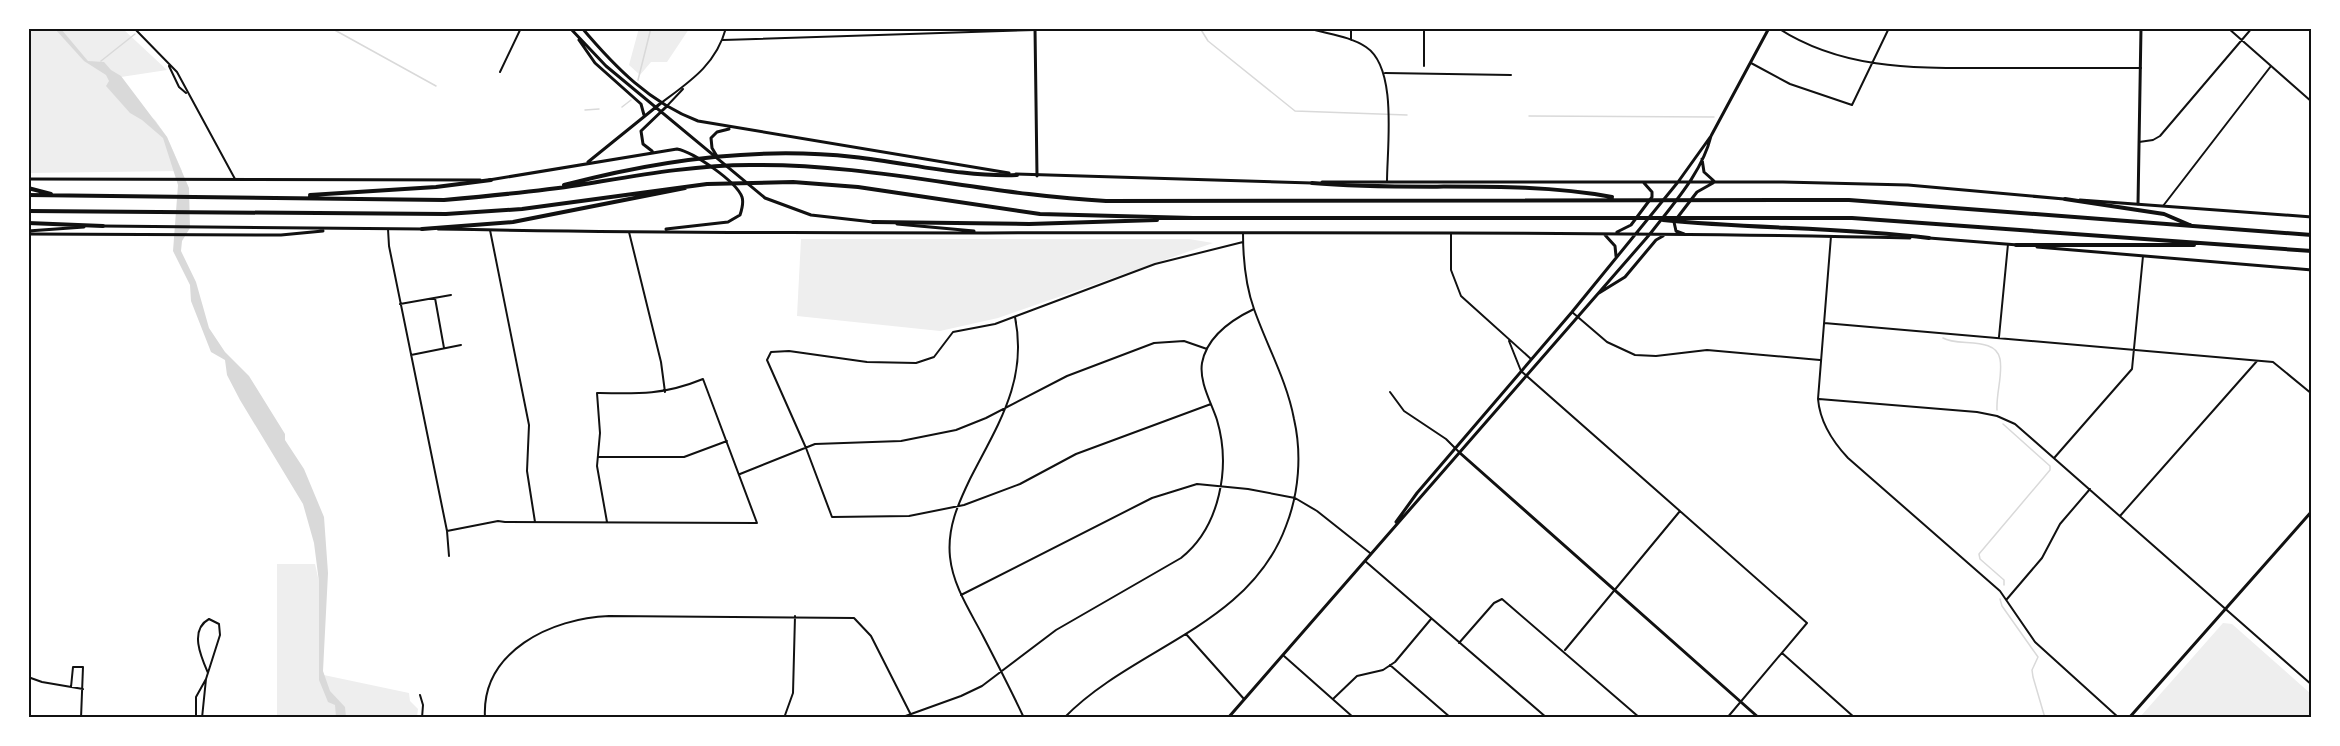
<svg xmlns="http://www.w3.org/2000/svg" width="2340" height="746" font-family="Quicksand,sans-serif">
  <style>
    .green { fill: #eee }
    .water { fill: #d9d9d9 }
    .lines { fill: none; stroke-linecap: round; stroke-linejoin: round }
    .stream { stroke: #d9d9d9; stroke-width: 1.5 }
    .minor { stroke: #111; stroke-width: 2 }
    .tertiary { stroke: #111; stroke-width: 3 }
    .secondary { stroke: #111; stroke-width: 3 }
    .motorway { stroke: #111; stroke-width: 4 }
    .neatline { fill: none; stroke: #111; stroke-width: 2 }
  </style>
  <rect width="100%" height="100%" fill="#fff"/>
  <path class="green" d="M 639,28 L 689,28 L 689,29 L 667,62 L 651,62 L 640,75 L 629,65 Z
    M 29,29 L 123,29 L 167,70 L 121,77 L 145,112 L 155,120 L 167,137 L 182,171 L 29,173 Z
    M 801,239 L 1189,239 L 1213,243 L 998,318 L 940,331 L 797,316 Z
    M 277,564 L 315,564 L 319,582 L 319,674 L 409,693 L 410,701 L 418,709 L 417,717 L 277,717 Z
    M 2223,623 L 2232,624 L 2311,694 L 2311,717 L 2140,717 Z"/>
  <path class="water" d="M 55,29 L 61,29 L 88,61 L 104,62 L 111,70 L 121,76 L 167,137 L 189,188 L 190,228 L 182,241 L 181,251 L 196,282 L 209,328 L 225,352 L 249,376 L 285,434 L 285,440 L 304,469 L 324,517 L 328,573 L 323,671 L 330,691 L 345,707 L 346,717 L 336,717 L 335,705 L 328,702 L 319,680 L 319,582 L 314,543 L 303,504 L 240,400 L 227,375 L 225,360 L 211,352 L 191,301 L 190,285 L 173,251 L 178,185 L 163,138 L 142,120 L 130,113 L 106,86 L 109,81 L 106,75 L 84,61 Z"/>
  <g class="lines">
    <path class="stream" d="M 331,28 L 436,86
      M 1200,28 L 1208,41 L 1295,111 L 1407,115
      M 101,61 L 135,34
      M 638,80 L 651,28
      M 622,107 L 631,100
      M 585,110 L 599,109
      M 1529,116 L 1714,117
      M 1943,338 C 1958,347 1996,336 2000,359 C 2003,375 1996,393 1997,410
      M 2003,424 L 2050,466 L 2050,470 L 1979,554 L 1980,559 L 2004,580 L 2004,585
      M 2000,599 L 2002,606 L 2038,657 L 2032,670 L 2033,677 L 2045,718"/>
    <path class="minor" d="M 134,28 L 177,72 L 235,179
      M 1308,28 C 1327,34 1350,36 1366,47 C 1398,68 1387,147 1387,182
      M 1351,28 L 1351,40
      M 1424,28 L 1424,66
      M 1778,28 C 1844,71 1919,68 1994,68 C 2043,68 2092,68 2141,68
      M 2228,28 L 2312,102
      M 723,40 L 1035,30 L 1180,30
      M 1751,63 L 1790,84 L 1852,105 L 1889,28
      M 169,66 L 179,87 L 186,93
      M 500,72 L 521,28
      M 1385,73 L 1511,75
      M 661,103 C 689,82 716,65 726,28
      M 666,107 L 683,89
      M 2139,142 L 2153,140 L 2160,136 L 2252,28
      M 2163,206 L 2271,66
      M 388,229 L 389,246 L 447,531 L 449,556
      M 490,230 L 529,425 L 527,471 L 535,522
      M 629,232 L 661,362 L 665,392
      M 1451,234 L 1451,270 L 1461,296 L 1531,359
      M 1831,236 L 1818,399 C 1820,422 1832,441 1848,458 L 2000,591 L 2035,642 L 2119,718
      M 435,298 L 444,348
      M 400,304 L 451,295
      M 1572,312 L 1607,342 L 1635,355 L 1656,356 L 1707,350 L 1820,360
      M 1015,317 C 1028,381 998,424 970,479 C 958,504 947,528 950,557 C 953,586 970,611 983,636 C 997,663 1011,690 1024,718
      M 1824,323 L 2273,362 L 2312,394
      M 1999,337 L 2008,244
      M 1509,341 L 1521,371 L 1807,623 L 1727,718
      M 411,355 L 461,345
      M 1390,392 L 1404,411 L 1446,439 L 1459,452
      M 1819,399 L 1977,412 L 1997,416 L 2015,424 L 2312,685
      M 1211,404 L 1076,454 L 1020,484 L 964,505 L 909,516 L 832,517 L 806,448 L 767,360 L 771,352 L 789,351 L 867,362 L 916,363 L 934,357 L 953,332 L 995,324 L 1155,264 L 1243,242
      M 598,457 L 684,457 L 727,441
      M 2055,457 L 2132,369 L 2143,256
      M 740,474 L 815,444 L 901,441 L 956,430 L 986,418 L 1067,376 L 1154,343 L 1184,341 L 1207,349
      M 2120,516 L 2257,361
      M 447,531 L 498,521 L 505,522 L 757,523 L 703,379 C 664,395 638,394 597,393 L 600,433 L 597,466 L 607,522
      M 1365,561 L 1547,718
      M 961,595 L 1152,498 L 1197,484 L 1248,489 L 1295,498 L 1317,511 L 1370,553
      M 2007,599 L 2042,558 L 2060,524 L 2090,489
      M 1186,634 L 1244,699
      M 1459,643 L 1494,603 L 1502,599 L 1640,718
      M 1565,650 L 1680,511
      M 1782,653 L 1855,718
      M 1284,656 L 1354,718
      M 1390,665 L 1451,718
      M 28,677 L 42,682 L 83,689
      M 206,679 L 220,635 L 219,624 L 209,619 C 189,630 201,657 208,673
      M 71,687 L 73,667 L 83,667 L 81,718
      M 420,695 L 423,705 L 422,718
      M 1333,699 L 1357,676 L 1383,670 L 1395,662 L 1431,619
      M 196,718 L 196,697 L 206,679 L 202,718
      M 485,718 C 481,651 552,618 609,616 L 854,618 L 871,636 L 910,713
      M 784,718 L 793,693 L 795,616
      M 900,718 L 961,696 L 982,686 L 1056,630 L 1181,558 C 1220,527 1231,467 1217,420 C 1211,402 1199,382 1202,363 C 1207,336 1231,320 1254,309
      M 1064,718 C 1133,647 1249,627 1286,526 C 1299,493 1302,454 1294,419 C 1287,381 1267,346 1254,309 C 1245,284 1243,259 1243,233"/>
    <path class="tertiary" d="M 1035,28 L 1037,176
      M 2138,204 L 2141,28
      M 1460,453 L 1759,718"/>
    <path class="secondary" d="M 570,28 L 606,66 L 765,198 L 811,215 L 873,222
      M 582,28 C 615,67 650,103 698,121 L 1009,173
      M 579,40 L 595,63 L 641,104 L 644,115
      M 652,151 L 643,144 L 641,131 L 666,107
      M 718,158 L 712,148 L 711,138 L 717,132 L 729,129
      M 1702,159 L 1704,172 L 1714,181
      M 588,162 L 661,103
      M 1016,174 L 1312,183
      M 28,179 L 480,180
      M 489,180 L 677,149 C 693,152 736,181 742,197 C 744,203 742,209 740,215 L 728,222 L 666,229
      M 1322,182 L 1783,182 L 1908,185 L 2064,199
      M 2080,200 L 2312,217
      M 897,224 L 974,231
      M 102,226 L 423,229
      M 438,229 C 929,238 1420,227 1910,238
      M 28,231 L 84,227
      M 1617,232 L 1631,225 L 1652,197 L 1652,192 L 1644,183
      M 28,234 L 281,235 L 323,231
      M 1684,234 L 1676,231 L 1674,222 L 1697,192 L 1713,183
      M 1605,235 L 1615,246 L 1616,256
      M 1929,238 L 2018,245
      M 2037,247 L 2312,270
      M 1599,293 L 1625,277 L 1656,240 L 1663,236
      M 1396,522 L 1417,493 L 1572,312 L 1678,182 L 1711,136 L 1769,28
      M 1228,718 L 1650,234 C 1673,204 1702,173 1711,136
      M 2129,718 L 2312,511"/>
    <path class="motorway" d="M 1312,183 C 1412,192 1514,179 1612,197
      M 564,185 C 658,160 756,146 854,157 C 909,163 961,177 1017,175
      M 28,188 L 51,194
      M 28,195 L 444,200 C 489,196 534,192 579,185 C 635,176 693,165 750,165 C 870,163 987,195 1106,201 L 1849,200 L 2312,235
      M 310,195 L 436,187 L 491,180
      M 2065,199 L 2164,214 L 2192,226
      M 28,211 L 446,214 L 522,209 L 707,184 L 793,182 L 858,187 L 1040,214 L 1193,218 L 1852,218 L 2312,251
      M 1663,220 C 1752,229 1841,227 1929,238
      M 873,222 L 1029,224 L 1157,220
      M 28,223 L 103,226
      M 422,229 L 513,222 L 685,188
      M 2016,245 L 2194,245"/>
  </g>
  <rect width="2340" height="746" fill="none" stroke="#ffffff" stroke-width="60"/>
  <rect x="30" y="30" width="2280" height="686" class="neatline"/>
</svg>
